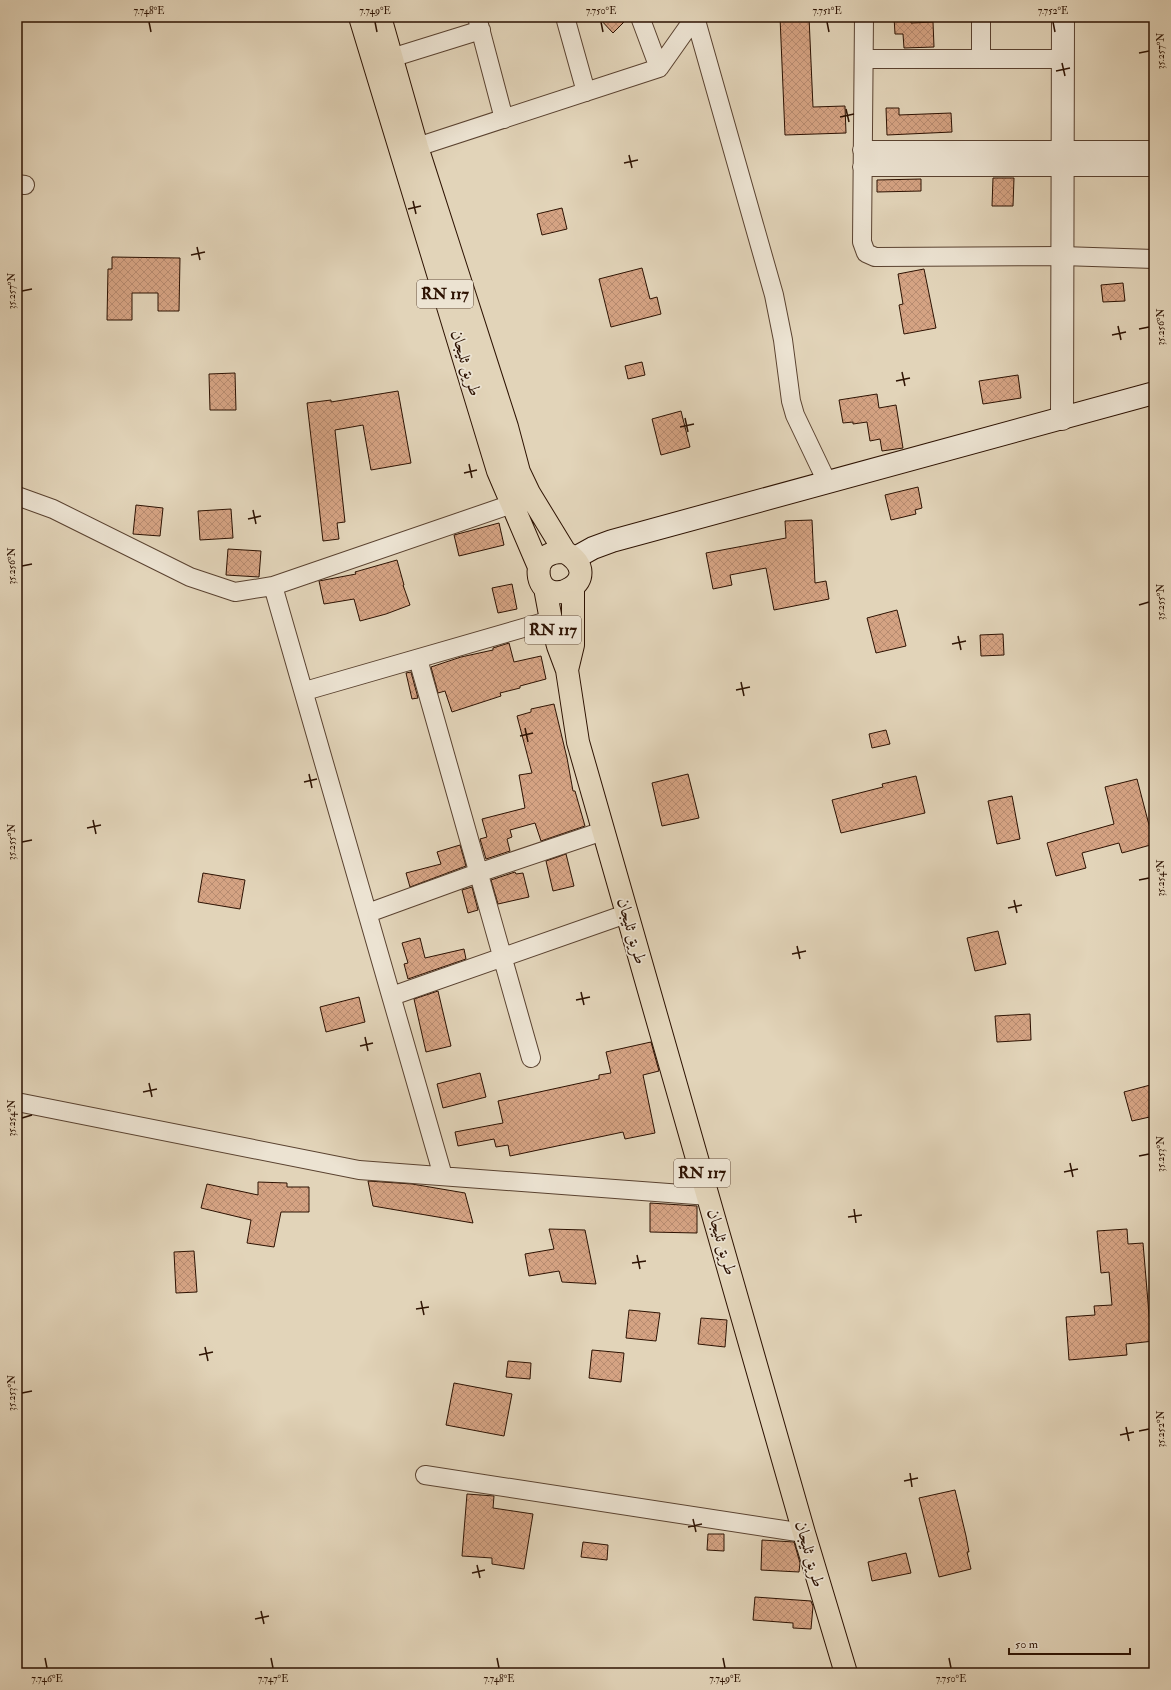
<svg xmlns="http://www.w3.org/2000/svg" width="1171" height="1690" font-family="'IM FELL Double Pica',Amiri,serif">
  <style>
    .building { fill: url(#building-cross-hatch); stroke: #2d1202 }
    .lines { fill: none; stroke-linecap: round; stroke-linejoin: round }
    .minor-casing { stroke: #5a4230; stroke-width: 20 }
    .tertiary-casing { stroke: #5a4230; stroke-width: 24 }
    .secondary-casing { stroke: #2d1202; stroke-width: 24 }
    .primary-casing { stroke: #2d1202; stroke-width: 24 }
    .minor { stroke: #ece3d2; stroke-width: 18 }
    .tertiary { stroke: #ece3d2; stroke-width: 22 }
    .secondary { stroke: #ece3d2; stroke-width: 22 }
    .primary { stroke: #e2d4b9; stroke-width: 22 }
    .ticks { fill: none; stroke: #2d1202; stroke-width: 1.5 }
    .labels { text-anchor: middle; dominant-baseline: central; stroke-width: 3.5; stroke-linejoin: round; paint-order: stroke }
    .shield { fill: #ece3d2; stroke: #665140; stroke-width: 1 }
    .shield-label { font-size: 16px; font-weight: bold; fill: #2d1202 }
    .street-label { font-size: 17px; fill: #2d1202; stroke: #ece3d2 }
    .neatline { fill: none; stroke: #2d1202; stroke-width: 1.5 }
    .ticks-label { font-size: 10px; text-anchor: middle; fill: #2d1202 }
  </style>
  <defs>
    <pattern id="building-cross-hatch" width="8" height="8" patternUnits="userSpaceOnUse"><rect width="8" height="8" fill="#d5a383"/><path d="M0 0l8 8M0 8l8-8" fill="none" stroke="#b78b70"/></pattern>
  </defs>
  <rect width="100%" height="100%" fill="#e2d4b9"/>
  <filter id="stains"><feTurbulence type="fractalNoise" baseFrequency=".005" numOctaves="4"/><feColorMatrix values="0 0 0 0 .2 0 0 0 0 .09 0 0 0 0 .02 0 0 0 .5 -.17"/></filter>
  <radialGradient id="worn" r=".72"><stop offset=".6" stop-color="#630" stop-opacity="0"/><stop offset="1" stop-color="#630" stop-opacity=".3"/></radialGradient>
  <path class="building" d="M 598,17 L 629,17 L 613,33 Z
    M 780,17 L 809,17 L 813,107 L 845,106 L 846,133 L 785,135 Z
    M 894,17 L 911,17 L 911,23 L 933,22 L 934,47 L 904,48 L 903,34 L 895,34 Z
    M 886,108 L 899,108 L 899,115 L 951,113 L 952,132 L 887,135 Z
    M 993,178 L 1014,178 L 1013,206 L 992,206 Z
    M 921,179 L 921,191 L 877,192 L 877,180 Z
    M 562,208 L 567,229 L 542,235 L 537,214 Z
    M 112,257 L 180,258 L 179,311 L 158,311 L 158,293 L 132,293 L 132,320 L 107,320 L 108,269 L 112,269 Z
    M 642,268 L 650,299 L 657,297 L 661,314 L 611,327 L 599,279 Z
    M 924,269 L 936,328 L 904,334 L 899,305 L 903,304 L 898,274 Z
    M 1123,283 L 1125,301 L 1103,302 L 1101,285 Z
    M 642,362 L 645,375 L 628,379 L 625,366 Z
    M 235,373 L 236,410 L 210,410 L 209,374 Z
    M 1018,375 L 1021,398 L 983,404 L 979,381 Z
    M 398,391 L 411,463 L 371,470 L 363,425 L 335,430 L 345,522 L 337,523 L 339,539 L 323,541 L 307,403 L 331,400 L 331,402 Z
    M 877,394 L 879,408 L 896,405 L 903,448 L 882,451 L 880,439 L 870,441 L 867,422 L 853,424 L 853,422 L 843,423 L 839,400 Z
    M 681,411 L 690,447 L 661,455 L 652,419 Z
    M 918,487 L 922,508 L 915,510 L 916,514 L 891,520 L 885,495 Z
    M 136,505 L 163,508 L 160,536 L 133,534 Z
    M 231,509 L 233,538 L 200,540 L 198,511 Z
    M 812,520 L 815,583 L 826,581 L 829,599 L 774,610 L 766,568 L 730,575 L 732,585 L 713,589 L 706,553 L 786,538 L 785,521 Z
    M 499,523 L 504,545 L 459,556 L 454,535 Z
    M 228,549 L 261,551 L 259,577 L 226,575 Z
    M 397,560 L 404,585 L 403,585 L 410,605 L 386,614 L 360,621 L 354,599 L 324,604 L 319,581 L 356,574 L 355,572 Z
    M 512,584 L 517,609 L 498,613 L 492,588 Z
    M 897,610 L 906,646 L 876,653 L 867,618 Z
    M 1003,634 L 1004,655 L 981,656 L 980,635 Z
    M 509,643 L 514,662 L 541,656 L 546,679 L 520,686 L 520,688 L 500,693 L 501,696 L 452,712 L 445,691 L 438,693 L 431,667 L 461,657 L 493,650 L 493,648 Z
    M 411,672 L 418,698 L 412,699 L 406,673 Z
    M 554,704 L 567,758 L 573,791 L 575,791 L 585,826 L 541,841 L 535,823 L 510,830 L 512,837 L 507,839 L 510,851 L 486,859 L 480,839 L 487,837 L 482,819 L 525,808 L 519,775 L 532,773 L 517,716 L 531,712 L 531,709 Z
    M 886,730 L 890,744 L 872,748 L 869,734 Z
    M 688,774 L 699,818 L 662,826 L 652,783 Z
    M 916,776 L 925,813 L 841,833 L 832,800 L 883,787 L 882,784 Z
    M 1137,779 L 1154,844 L 1122,853 L 1119,843 L 1082,853 L 1086,868 L 1056,876 L 1047,843 L 1114,824 L 1105,787 Z
    M 1012,796 L 1020,839 L 997,844 L 988,801 Z
    M 460,845 L 466,866 L 410,887 L 406,873 L 441,864 L 437,852 Z
    M 566,854 L 574,886 L 553,891 L 546,861 Z
    M 515,872 L 516,874 L 523,873 L 529,897 L 498,904 L 491,880 Z
    M 203,873 L 245,880 L 240,909 L 198,902 Z
    M 472,887 L 478,910 L 468,913 L 462,890 Z
    M 998,931 L 1006,964 L 975,971 L 967,938 Z
    M 420,938 L 425,958 L 464,949 L 466,959 L 408,979 L 404,964 L 408,963 L 402,943 Z
    M 438,991 L 451,1046 L 426,1052 L 414,999 Z
    M 359,997 L 365,1022 L 326,1032 L 320,1007 Z
    M 1030,1014 L 1031,1040 L 997,1042 L 995,1016 Z
    M 651,1042 L 659,1071 L 643,1075 L 655,1133 L 625,1139 L 623,1132 L 510,1156 L 508,1145 L 496,1147 L 494,1139 L 458,1146 L 455,1132 L 503,1123 L 498,1101 L 599,1079 L 599,1075 L 611,1073 L 606,1052 Z
    M 480,1073 L 486,1097 L 443,1108 L 437,1084 Z
    M 1154,1084 L 1154,1116 L 1132,1121 L 1124,1092 Z
    M 368,1181 L 412,1184 L 465,1193 L 473,1223 L 373,1206 Z
    M 258,1182 L 287,1183 L 287,1187 L 309,1187 L 309,1212 L 281,1212 L 274,1247 L 247,1243 L 251,1220 L 201,1208 L 207,1184 L 258,1195 Z
    M 650,1203 L 697,1206 L 697,1233 L 650,1232 Z
    M 549,1229 L 585,1230 L 596,1284 L 562,1282 L 559,1271 L 529,1276 L 525,1254 L 554,1249 Z
    M 1127,1229 L 1128,1244 L 1143,1243 L 1150,1326 L 1154,1326 L 1154,1341 L 1126,1344 L 1127,1355 L 1069,1360 L 1066,1317 L 1095,1315 L 1094,1306 L 1112,1305 L 1109,1272 L 1101,1273 L 1097,1231 Z
    M 194,1251 L 197,1292 L 176,1293 L 174,1252 Z
    M 629,1310 L 660,1313 L 656,1341 L 626,1338 Z
    M 701,1318 L 727,1320 L 725,1347 L 698,1344 Z
    M 592,1350 L 624,1353 L 621,1382 L 589,1378 Z
    M 508,1361 L 531,1363 L 530,1379 L 506,1377 Z
    M 454,1383 L 512,1394 L 504,1436 L 446,1425 Z
    M 955,1490 L 966,1536 L 969,1552 L 967,1552 L 971,1569 L 939,1577 L 919,1498 Z
    M 467,1494 L 494,1496 L 493,1508 L 533,1514 L 524,1569 L 492,1564 L 492,1558 L 462,1556 Z
    M 708,1534 L 724,1534 L 724,1551 L 707,1550 Z
    M 762,1540 L 794,1542 L 800,1563 L 799,1572 L 761,1570 Z
    M 583,1542 L 608,1545 L 607,1560 L 581,1557 Z
    M 906,1553 L 911,1573 L 872,1581 L 868,1562 Z
    M 755,1597 L 811,1601 L 813,1606 L 811,1629 L 793,1628 L 793,1623 L 753,1620 Z"/>
  <g class="lines">
    <defs>
      <path id="minor" d="M 477,17 L 504,119
        M 565,17 L 586,92
        M 695,17 L 774,295 L 783,340 L 791,401 L 795,415 L 827,482
        M 864,17 L 862,242 L 866,253 L 875,257 L 1062,256 L 1154,259
        M 391,58 L 481,30
        M 864,59 L 1063,59
        M 981,59 L 981,17
        M 659,68 L 695,17
        M 417,147 L 659,68 L 640,17
        M 862,150 L 1154,150
        M 862,167 L 1154,167
        M 17,184 L 25,185
        M 17,496 L 53,509 L 190,577 L 235,592 L 273,586 L 512,504 L 523,497
        M 273,586 L 443,1176
        M 418,659 L 531,1058
        M 305,691 L 551,620
        M 368,913 L 478,873 L 603,831
        M 392,996 L 626,914
        M 17,1102 L 359,1170 L 709,1196
        M 425,1475 L 804,1533"/>
      <path id="tertiary" d="M 1062,419 L 1063,17"/>
      <path id="secondary" d="M 575,558 L 593,548 L 612,541 L 1154,393"/>
      <path id="primary" d="M 360,17 L 498,471 L 539,567
        M 380,17 L 417,147 L 507,427 L 519,472 L 529,493 L 565,552 C 609,579 546,612 539,577 C 536,558 550,551 565,552
        M 545,588 L 551,620 L 558,646 L 567,670 L 578,742 L 804,1533 L 846,1673
        M 567,670 L 573,645 L 573,588"/>
    </defs>
    <use href="#minor" class="minor-casing"/>
    <use href="#tertiary" class="tertiary-casing"/>
    <use href="#secondary" class="secondary-casing"/>
    <use href="#primary" class="primary-casing"/>
    <use href="#minor" class="minor"/>
    <use href="#tertiary" class="tertiary"/>
    <use href="#secondary" class="secondary"/>
    <use href="#primary" class="primary"/>
  </g>
  <path class="ticks" d="M 149,22 L 151,32M 375,22 L 377,32M 601,22 L 603,32M 827,22 L 829,32M 1053,22 L 1055,32M 1139,53 L 1149,51M 1062,63 L 1065,76M 1056,71 L 1070,68M 846,109 L 849,122M 840,117 L 854,114M 629,155 L 632,168M 624,163 L 638,160M 413,201 L 416,214M 408,209 L 421,206M 197,247 L 200,260M 191,255 L 205,252M 22,291 L 32,289M 1118,326 L 1121,340M 1139,329 L 1149,327M 1112,335 L 1126,332M 902,372 L 905,386M 896,381 L 910,378M 685,418 L 688,432M 680,427 L 694,424M 469,464 L 472,478M 464,473 L 477,470M 253,510 L 256,524M 248,519 L 261,516M 22,566 L 32,564M 1139,605 L 1149,602M 958,636 L 961,650M 952,644 L 966,641M 741,682 L 744,696M 736,690 L 750,687M 525,728 L 528,742M 520,736 L 533,733M 309,774 L 312,788M 304,782 L 317,779M 93,820 L 96,834M 87,828 L 101,825M 22,842 L 32,840M 1139,880 L 1149,878M 1014,900 L 1017,913M 1008,908 L 1022,905M 797,946 L 800,959M 792,954 L 806,951M 581,992 L 584,1005M 576,1000 L 590,997M 365,1037 L 368,1051M 360,1046 L 373,1043M 149,1083 L 152,1097M 143,1092 L 157,1089M 22,1118 L 32,1115M 1139,1156 L 1149,1154M 1070,1163 L 1073,1177M 1064,1172 L 1078,1169M 854,1209 L 856,1223M 848,1217 L 862,1215M 637,1255 L 640,1269M 632,1263 L 646,1261M 421,1301 L 424,1315M 416,1309 L 429,1307M 205,1347 L 208,1361M 199,1355 L 213,1352M 22,1393 L 32,1391M 1126,1427 L 1129,1441M 1139,1431 L 1149,1429M 1120,1435 L 1134,1432M 910,1473 L 912,1487M 904,1481 L 918,1478M 693,1519 L 696,1532M 688,1527 L 702,1524M 477,1565 L 480,1578M 472,1573 L 485,1570M 261,1611 L 264,1624M 255,1619 L 269,1616M 45,1658 L 47,1668M 271,1658 L 273,1668M 497,1658 L 499,1668M 723,1658 L 725,1668M 949,1658 L 951,1668"/>
  <g class="labels">
    <g class="shield">
      <rect x="417" y="280" width="56" height="28" rx="3"/>
      <rect x="525" y="616" width="56" height="28" rx="3"/>
      <rect x="674" y="1159" width="56" height="28" rx="3"/>
    </g>
    <g class="shield-label">
      <text x="445" y="294">RN 117</text>
      <text x="553" y="630">RN 117</text>
      <text x="702" y="1173">RN 117</text>
    </g>
    <g class="street-label">
      <text transform="translate(466 363) rotate(73)">طريق ثليجان</text>
      <text transform="translate(632 931) rotate(74)">طريق ثليجان</text>
      <text transform="translate(722 1242) rotate(74)">طريق ثليجان</text>
      <text transform="translate(810 1554) rotate(74)">طريق ثليجان</text>
    </g>
  </g>
  <rect width="1171" height="1690" fill="none" stroke="#e2d4b9" stroke-width="44"/>
  <path d="M1009 1648v6h121v-6" fill="none" stroke="#2d1202" stroke-width="2"/>
  <text x="1015" y="1648" font-size="12" fill="#2d1202" stroke="#ece3d2" stroke-width="3" paint-order="stroke">50 m</text>
  <rect x="22" y="22" width="1127" height="1646" class="neatline"/>
  <g class="ticks-label">
    <text x="149" y="14">7.748°E</text>
    <text x="375" y="14">7.749°E</text>
    <text x="601" y="14">7.750°E</text>
    <text x="827" y="14">7.751°E</text>
    <text x="1053" y="14">7.752°E</text>
    <text transform="translate(1160 51) rotate(-90)" y="4">35.257°N</text>
    <text transform="translate(11 291) rotate(-90)" y="4">35.257°N</text>
    <text transform="translate(1160 327) rotate(-90)" y="4">35.256°N</text>
    <text transform="translate(11 566) rotate(-90)" y="4">35.256°N</text>
    <text transform="translate(1160 602) rotate(-90)" y="4">35.255°N</text>
    <text transform="translate(11 842) rotate(-90)" y="4">35.255°N</text>
    <text transform="translate(1160 878) rotate(-90)" y="4">35.254°N</text>
    <text transform="translate(11 1118) rotate(-90)" y="4">35.254°N</text>
    <text transform="translate(1160 1154) rotate(-90)" y="4">35.253°N</text>
    <text transform="translate(11 1393) rotate(-90)" y="4">35.253°N</text>
    <text transform="translate(1160 1429) rotate(-90)" y="4">35.252°N</text>
    <text x="47" y="1682">7.746°E</text>
    <text x="273" y="1682">7.747°E</text>
    <text x="499" y="1682">7.748°E</text>
    <text x="725" y="1682">7.749°E</text>
    <text x="951" y="1682">7.750°E</text>
  </g>
  <rect width="100%" height="100%" filter="url(#stains)"/>
  <rect width="100%" height="100%" fill="url(#worn)"/>
</svg>
